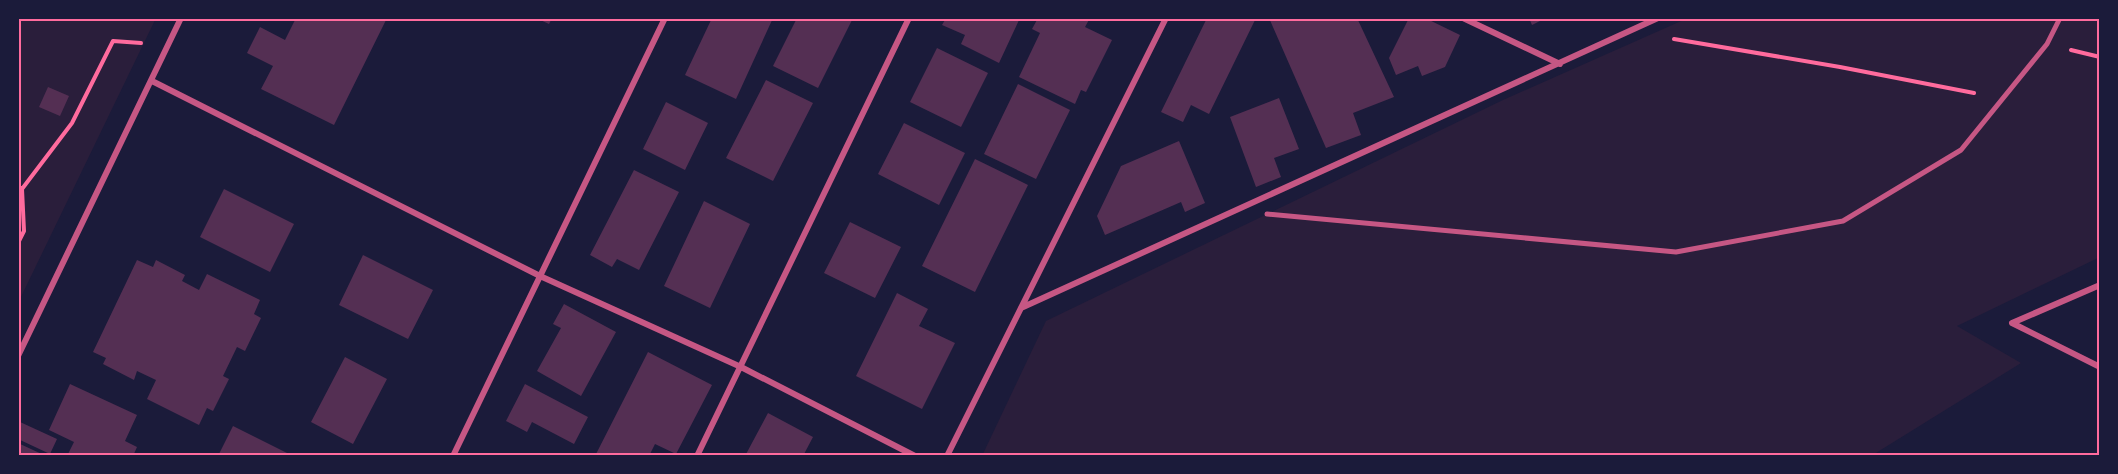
<svg xmlns="http://www.w3.org/2000/svg" width="2118" height="474" font-family="'Open Sans',sans-serif">
  <style>
    .green { fill: #2a1e3b }
    .building { fill: #542f53 }
    .lines { fill: none; stroke-linecap: round; stroke-linejoin: round }
    .path { stroke: #ff6b9d; stroke-width: 4 }
    .pedestrian { stroke: #c65784; stroke-width: 5 }
    .minor { stroke: #c65784; stroke-width: 6 }
    .neatline { fill: none; stroke: #ff6b9d; stroke-width: 2 }
  </style>
  <rect width="100%" height="100%" fill="#1b1b3a"/>
  <path class="green" d="M 18,18 L 156,18 L 18,303 Z
    M 1688,18 L 2100,18 L 2100,257 L 1957,326 L 2021,363 L 1871,456 L 982,456 L 1046,321 L 1503,100 Z"/>
  <path class="building" d="M 296,18 L 387,18 L 334,125 L 261,89 L 273,66 L 247,53 L 260,27 L 285,40 Z
    M 536,18 L 552,18 L 549,24 Z
    M 712,18 L 773,18 L 736,99 L 685,75 Z
    M 797,18 L 853,18 L 818,88 L 773,66 Z
    M 946,18 L 1020,18 L 999,63 L 961,44 L 965,35 L 942,25 Z
    M 1038,18 L 1090,18 L 1085,27 L 1112,40 L 1086,92 L 1081,90 L 1075,104 L 1019,77 L 1040,33 L 1032,29 Z
    M 1207,18 L 1256,18 L 1209,114 L 1191,105 L 1183,122 L 1161,112 Z
    M 1269,18 L 1357,18 L 1394,97 L 1353,113 L 1361,135 L 1326,148 Z
    M 1409,18 L 1425,18 L 1460,35 L 1445,67 L 1422,76 L 1418,66 L 1396,75 L 1389,58 Z
    M 1529,18 L 1546,18 L 1532,25 Z
    M 937,48 L 988,73 L 961,127 L 910,102 Z
    M 766,80 L 813,103 L 773,181 L 726,158 Z
    M 1018,84 L 1070,110 L 1036,179 L 984,154 Z
    M 48,87 L 69,96 L 60,116 L 39,107 Z
    M 1279,98 L 1299,149 L 1274,158 L 1281,177 L 1256,187 L 1230,117 Z
    M 666,102 L 708,123 L 685,170 L 643,149 Z
    M 904,123 L 965,153 L 939,205 L 878,174 Z
    M 1179,141 L 1205,203 L 1185,212 L 1181,202 L 1105,235 L 1097,216 L 1121,166 Z
    M 975,159 L 1028,185 L 975,292 L 922,266 Z
    M 634,170 L 679,192 L 639,270 L 617,259 L 612,267 L 590,255 Z
    M 224,189 L 294,224 L 270,272 L 200,237 Z
    M 704,201 L 750,224 L 710,308 L 664,286 Z
    M 850,222 L 901,247 L 875,298 L 824,273 Z
    M 363,255 L 433,290 L 408,339 L 339,305 Z
    M 137,260 L 153,267 L 156,260 L 185,275 L 182,281 L 199,290 L 207,274 L 260,300 L 254,314 L 261,318 L 245,351 L 237,347 L 223,376 L 229,379 L 213,411 L 207,408 L 199,425 L 147,399 L 156,380 L 137,371 L 134,380 L 103,364 L 106,358 L 93,352 Z
    M 897,293 L 928,309 L 919,326 L 955,343 L 922,409 L 856,376 Z
    M 564,304 L 616,332 L 581,396 L 537,371 L 561,328 L 553,324 Z
    M 648,352 L 712,385 L 676,454 L 655,444 L 649,456 L 595,456 Z
    M 345,357 L 387,379 L 353,444 L 311,422 Z
    M 70,384 L 137,415 L 125,441 L 137,447 L 133,456 L 67,456 L 74,442 L 49,430 Z
    M 525,384 L 588,417 L 574,444 L 532,422 L 527,432 L 506,421 Z
    M 768,413 L 813,437 L 803,456 L 745,456 Z
    M 20,422 L 57,439 L 50,454 L 18,439 Z
    M 233,426 L 293,456 L 218,456 Z
    M 18,443 L 46,456 L 18,456 Z"/>
  <g class="lines">
    <path class="path" d="M 1674,39 L 1840,67 L 1974,93
      M 2071,50 L 2100,57
      M 18,186 L 22,189 L 24,231 L 18,243
      M 22,189 L 72,123 L 113,41 L 141,43"/>
    <path class="pedestrian" d="M 1267,214 L 1676,252 L 1843,221 L 1961,150 L 2047,44 L 2060,18"/>
    <path class="minor" d="M 1463,18 L 1560,64
      M 152,81 L 540,276 L 741,367 L 915,456
      M 2100,285 L 2012,323 L 2100,367
      M 1021,308 L 1658,18
      M 18,356 L 181,18
      M 453,456 L 665,18
      M 697,456 L 909,18
      M 947,456 L 1166,18"/>
  </g>
  <rect width="2118" height="474" fill="none" stroke="#1b1b3a" stroke-width="39"/>
  <rect x="20" y="20" width="2078" height="434" class="neatline"/>
</svg>
